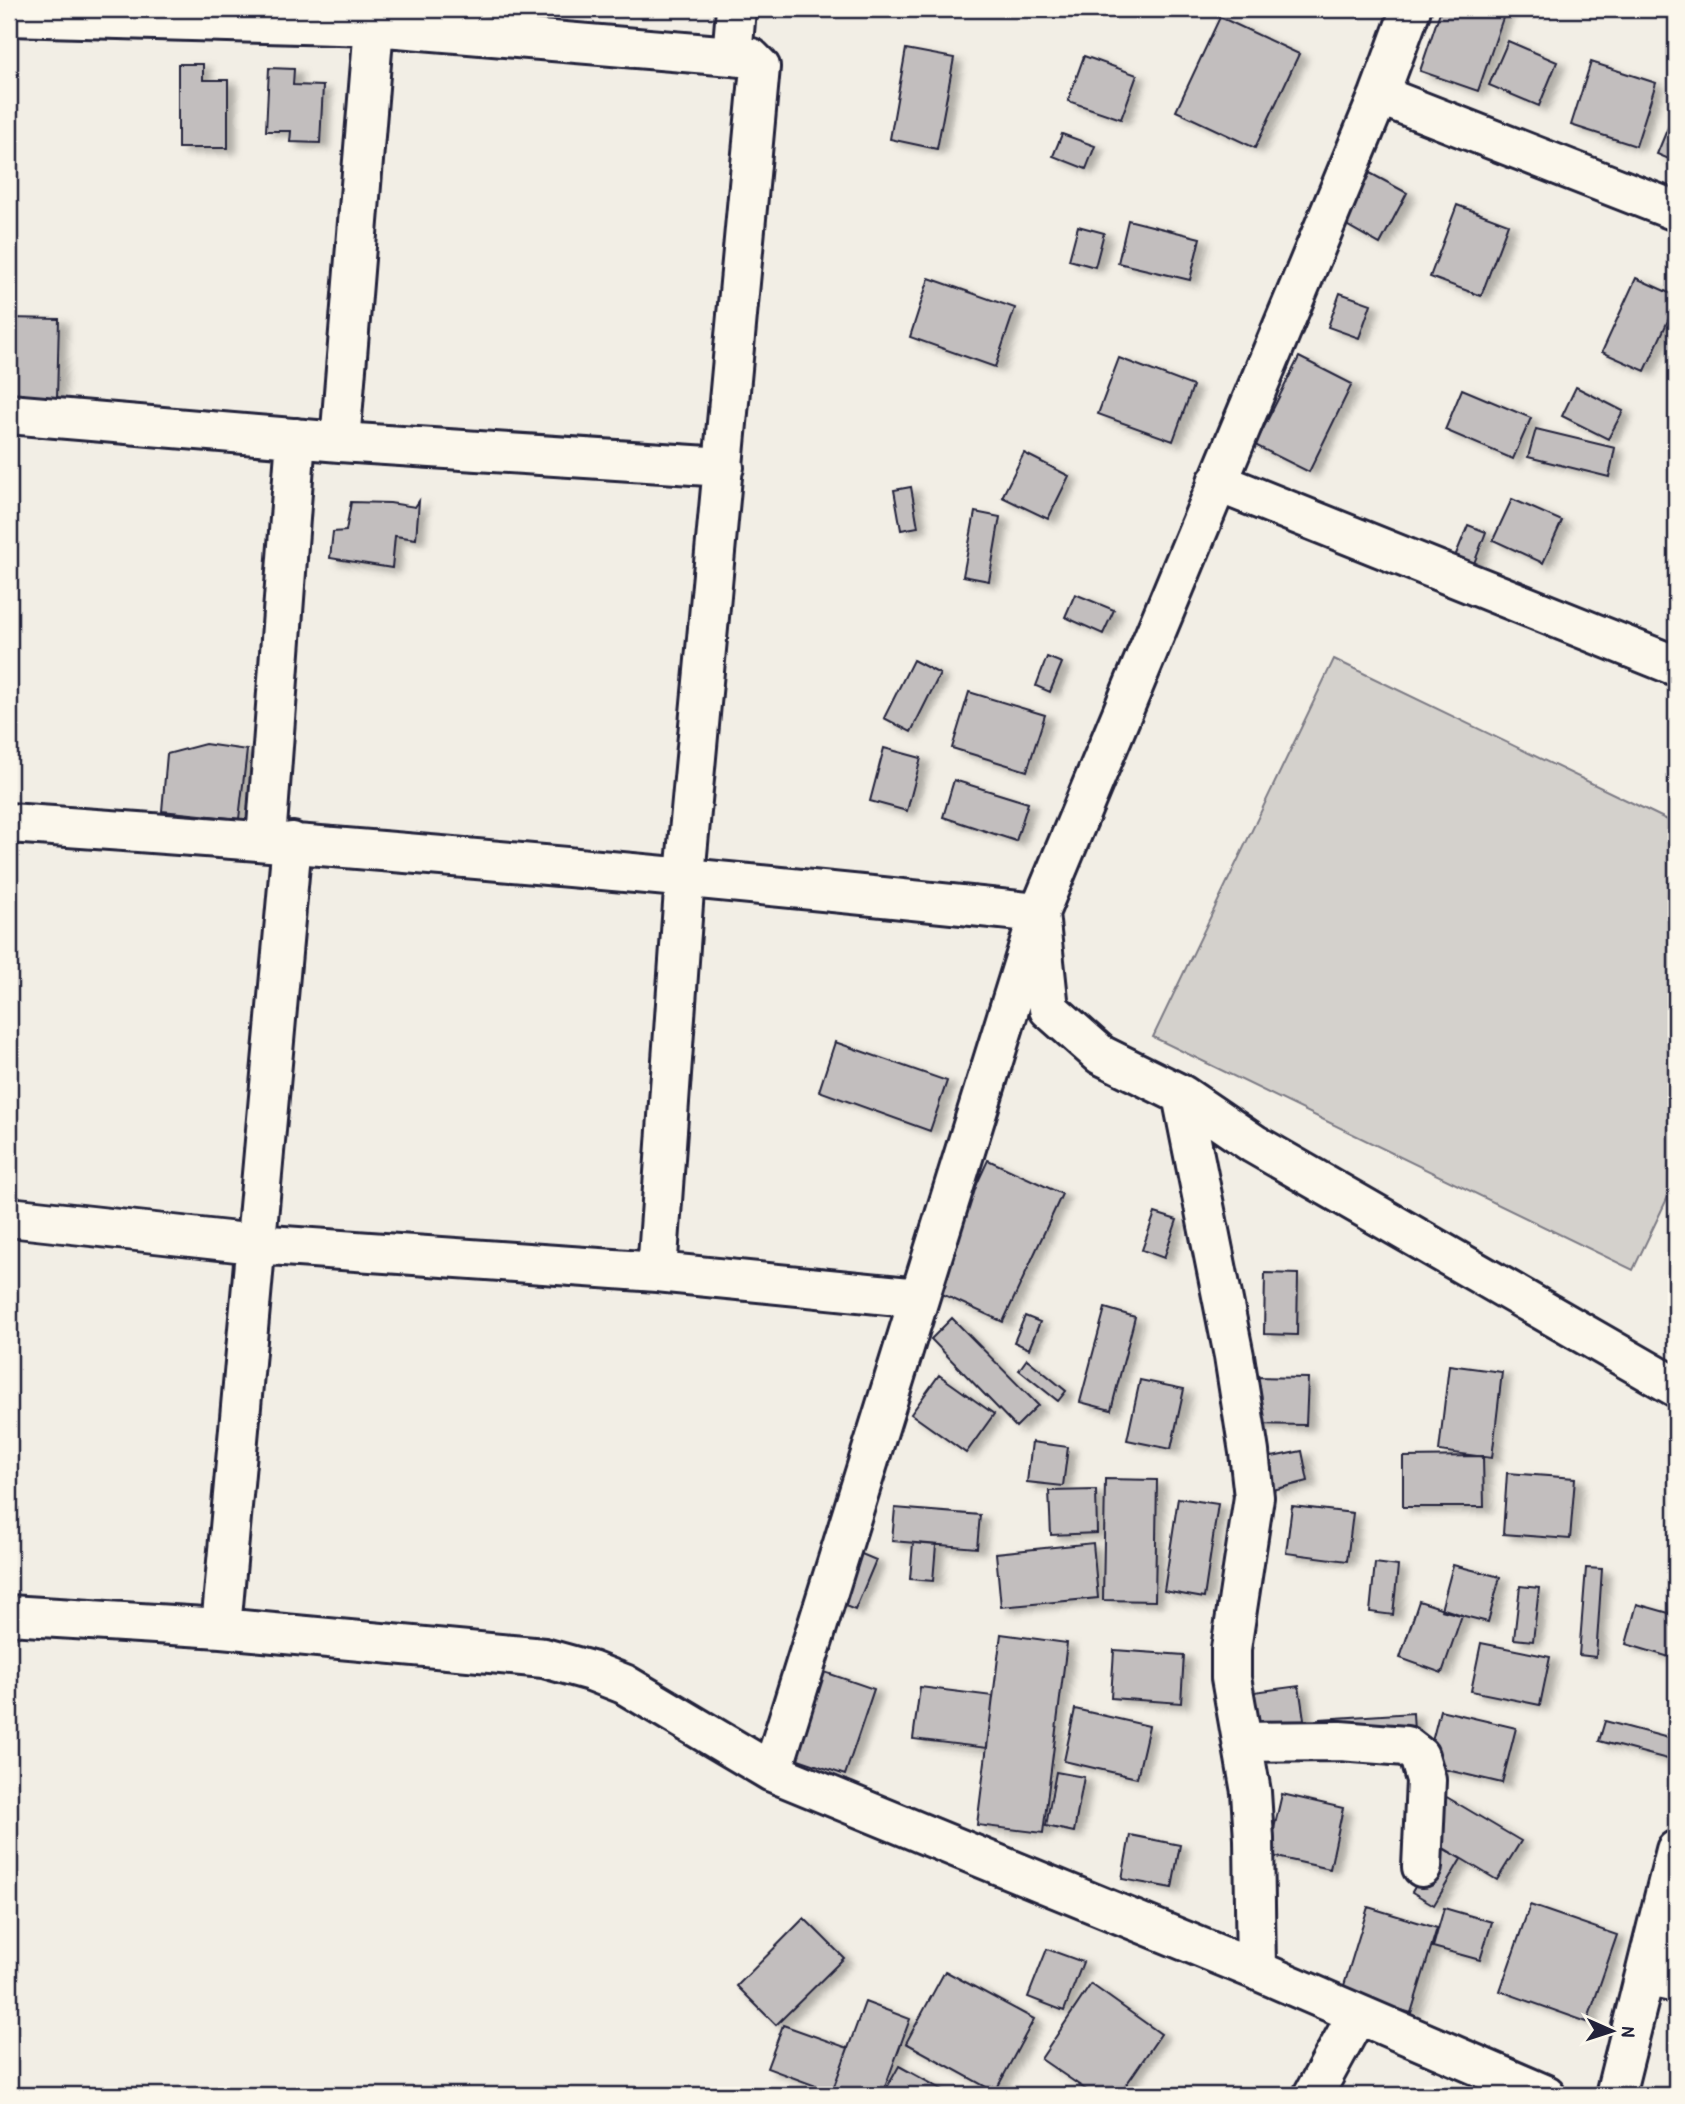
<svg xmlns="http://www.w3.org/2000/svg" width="1685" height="2104" font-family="'Patrick Hand',sans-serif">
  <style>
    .green { fill: #d4d1cc; stroke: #7b7a84; stroke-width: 2 }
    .building { fill: #c2bebe; stroke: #22223b; stroke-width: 2; filter: url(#shadow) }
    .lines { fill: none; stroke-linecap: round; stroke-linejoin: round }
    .minor-casing { stroke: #22223b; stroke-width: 44 }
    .minor { stroke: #fbf7ec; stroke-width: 38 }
  </style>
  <defs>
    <filter id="shadow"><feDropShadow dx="8" dy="4.5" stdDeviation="3.5" flood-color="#0004"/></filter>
  </defs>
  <rect width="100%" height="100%" fill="#f2eee5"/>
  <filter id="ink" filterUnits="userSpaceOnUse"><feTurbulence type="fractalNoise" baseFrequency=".0143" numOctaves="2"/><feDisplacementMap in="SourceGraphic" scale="14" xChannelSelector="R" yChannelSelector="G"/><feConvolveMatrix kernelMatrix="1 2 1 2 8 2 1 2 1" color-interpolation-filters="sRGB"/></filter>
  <g filter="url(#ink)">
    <path class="green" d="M 1334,659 L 1676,824 L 1676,1180 L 1633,1270 L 1153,1037 Z"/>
    <path class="building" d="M 1441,9 L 1496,9 L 1505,12 L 1478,91 L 1420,71 Z
      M 1220,17 L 1299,54 L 1255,148 L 1176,111 Z
      M 1508,41 L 1557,62 L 1539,106 L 1489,85 Z
      M 906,49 L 954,58 L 937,149 L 890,139 Z
      M 1084,56 L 1137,75 L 1121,119 L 1068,101 Z
      M 1591,62 L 1656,83 L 1636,146 L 1571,125 Z
      M 178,64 L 203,64 L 203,80 L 228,80 L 228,148 L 178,148 Z
      M 269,68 L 294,69 L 293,85 L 323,86 L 320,143 L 290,142 L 291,131 L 266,131 Z
      M 1676,108 L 1676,162 L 1657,154 Z
      M 1062,134 L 1095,146 L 1086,169 L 1053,156 Z
      M 1370,173 L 1407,193 L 1380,244 L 1343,223 Z
      M 1457,205 L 1508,224 L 1481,296 L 1430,277 Z
      M 1128,220 L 1200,238 L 1190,280 L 1118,263 Z
      M 1078,226 L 1104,233 L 1095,267 L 1069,260 Z
      M 929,278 L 1015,308 L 995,367 L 910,337 Z
      M 1636,278 L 1676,296 L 1676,303 L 1645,371 L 1602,352 Z
      M 1340,293 L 1371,304 L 1359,338 L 1328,327 Z
      M 9,318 L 59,319 L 57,399 L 9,398 Z
      M 1299,357 L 1352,384 L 1309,472 L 1255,445 Z
      M 1119,358 L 1193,386 L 1173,441 L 1098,414 Z
      M 1576,387 L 1623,411 L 1608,439 L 1562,416 Z
      M 1462,389 L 1531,418 L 1513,459 L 1445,430 Z
      M 1536,429 L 1615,448 L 1609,477 L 1528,457 Z
      M 1024,453 L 1069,476 L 1048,519 L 1002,497 Z
      M 911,487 L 918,527 L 901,530 L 894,490 Z
      M 1512,499 L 1562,521 L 1543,563 L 1493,540 Z
      M 419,501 L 416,539 L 395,536 L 392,568 L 330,558 L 333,532 L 346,531 L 351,502 L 390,503 L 415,507 Z
      M 975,512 L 1000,517 L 989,581 L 963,576 Z
      M 1468,525 L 1486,532 L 1473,566 L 1454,559 Z
      M 1075,594 L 1114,610 L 1103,634 L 1065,617 Z
      M 1047,657 L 1062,663 L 1050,692 L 1036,686 Z
      M 913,660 L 940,674 L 911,732 L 884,718 Z
      M 969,692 L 1045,715 L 1027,771 L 952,748 Z
      M 205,744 L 247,750 L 239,819 L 162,811 L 167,754 Z
      M 884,748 L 921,758 L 907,811 L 870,801 Z
      M 954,780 L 1028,803 L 1016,841 L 943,817 Z
      M 835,1042 L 947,1081 L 930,1131 L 819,1091 Z
      M 988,1160 L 1062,1194 L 1003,1322 L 929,1288 Z
      M 1155,1213 L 1177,1220 L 1164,1258 L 1142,1250 Z
      M 1265,1273 L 1298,1274 L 1297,1335 L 1264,1334 Z
      M 1105,1308 L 1135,1317 L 1111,1410 L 1080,1402 Z
      M 1025,1316 L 1040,1322 L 1029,1349 L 1014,1342 Z
      M 952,1318 L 1038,1405 L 1016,1427 L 931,1339 Z
      M 1027,1359 L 1066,1391 L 1058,1401 L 1019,1370 Z
      M 1449,1365 L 1502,1372 L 1492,1458 L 1439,1451 Z
      M 939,1375 L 994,1414 L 966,1453 L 911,1414 Z
      M 1250,1377 L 1308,1378 L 1306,1425 L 1249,1424 Z
      M 1140,1380 L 1184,1389 L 1171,1449 L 1127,1440 Z
      M 1032,1442 L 1068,1447 L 1063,1486 L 1027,1482 Z
      M 1302,1451 L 1308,1481 L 1273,1490 L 1267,1458 Z
      M 1483,1456 L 1484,1507 L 1403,1507 L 1403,1457 Z
      M 1507,1473 L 1575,1478 L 1570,1539 L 1503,1534 Z
      M 1105,1479 L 1157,1480 L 1155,1601 L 1103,1600 Z
      M 1096,1490 L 1097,1533 L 1051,1535 L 1049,1491 Z
      M 1178,1498 L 1218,1504 L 1204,1598 L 1164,1591 Z
      M 1292,1506 L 1353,1513 L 1347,1561 L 1286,1553 Z
      M 895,1508 L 980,1515 L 977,1548 L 892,1541 Z
      M 913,1543 L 936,1545 L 933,1581 L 910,1579 Z
      M 1093,1543 L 1098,1598 L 1001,1607 L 996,1553 Z
      M 838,1544 L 876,1560 L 855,1610 L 816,1594 Z
      M 1375,1563 L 1398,1566 L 1393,1615 L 1370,1612 Z
      M 1453,1565 L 1500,1577 L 1488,1622 L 1441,1610 Z
      M 1586,1568 L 1602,1569 L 1596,1657 L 1579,1655 Z
      M 1520,1586 L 1539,1588 L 1533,1641 L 1514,1639 Z
      M 1419,1601 L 1462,1615 L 1442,1673 L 1400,1658 Z
      M 1637,1604 L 1676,1615 L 1676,1659 L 1626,1644 Z
      M 1001,1634 L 1067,1643 L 1043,1833 L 977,1825 Z
      M 1481,1643 L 1550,1657 L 1540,1705 L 1471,1691 Z
      M 1114,1650 L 1184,1655 L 1181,1703 L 1111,1698 Z
      M 804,1665 L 874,1689 L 845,1775 L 775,1751 Z
      M 1299,1686 L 1307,1739 L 1246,1747 L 1239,1694 Z
      M 920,1687 L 993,1696 L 987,1748 L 913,1739 Z
      M 1075,1709 L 1149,1726 L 1137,1778 L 1064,1761 Z
      M 1440,1710 L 1516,1728 L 1502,1783 L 1426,1765 Z
      M 1413,1713 L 1414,1733 L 1320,1740 L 1320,1719 Z
      M 1605,1721 L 1676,1740 L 1675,1761 L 1599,1741 Z
      M 1056,1772 L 1084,1777 L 1074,1832 L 1046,1826 Z
      M 1282,1794 L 1343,1808 L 1330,1869 L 1268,1855 Z
      M 1445,1796 L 1521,1841 L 1497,1880 L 1422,1835 Z
      M 1130,1835 L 1180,1845 L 1172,1888 L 1122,1879 Z
      M 1439,1846 L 1461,1859 L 1434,1905 L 1412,1892 Z
      M 1530,1905 L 1617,1935 L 1587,2022 L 1500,1991 Z
      M 1368,1907 L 1437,1928 L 1411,2013 L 1342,1992 Z
      M 1444,1908 L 1492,1922 L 1480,1960 L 1433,1947 Z
      M 804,1918 L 844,1958 L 776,2025 L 737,1986 Z
      M 1047,1949 L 1083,1962 L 1064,2011 L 1028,1997 Z
      M 945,1971 L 1034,2019 L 995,2092 L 906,2043 Z
      M 1091,1984 L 1161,2034 L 1119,2095 L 1094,2095 L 1041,2059 Z
      M 865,2002 L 910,2019 L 882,2095 L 841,2095 L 832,2092 Z
      M 783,2025 L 848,2048 L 832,2092 L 767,2068 Z
      M 899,2066 L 952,2095 L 883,2095 Z"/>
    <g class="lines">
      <defs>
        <path id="minor" d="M 9,16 L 374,26 L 732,56 L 751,58 L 760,67 L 685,876 L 657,1272
          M 732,56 L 736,9
          M 1379,95 L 1676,211
          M 9,414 L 340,442 L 724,467
          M 340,442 L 374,26
          M 1217,482 L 1676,666
          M 9,823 C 353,846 696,877 1039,913 L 1049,1009 L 1101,1055 L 1182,1095 L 1254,1144 L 1676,1387
          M 266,840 L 296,438
          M 1182,1095 L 1234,1356 L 1249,1452 L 1254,1497 L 1231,1649 L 1231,1678 L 1251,1792 L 1254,1839 L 1256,1970
          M 9,1217 L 255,1244 L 657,1272 L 919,1298
          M 9,1615 L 221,1628 L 544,1658 L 591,1671 L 624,1684 L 772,1772 L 1256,1970 L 1546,2095
          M 221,1628 L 292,842
          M 1242,1742 L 1340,1741 L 1406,1746 L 1419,1756 L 1426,1780 L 1422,1867
          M 772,1772 L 1039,913 L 1379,95 L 1411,9
          M 1645,1976 L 1676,1983
          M 1313,2095 L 1357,2015
          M 1615,2095 L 1676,1850"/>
      </defs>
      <use href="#minor" class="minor-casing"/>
      <use href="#minor" class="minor"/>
    </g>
  </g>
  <rect width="1685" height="2104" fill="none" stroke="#fbf7ec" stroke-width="35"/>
  <rect x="18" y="18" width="1650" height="2069" fill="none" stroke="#22223b" stroke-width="2.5" filter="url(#ink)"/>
  <g transform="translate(1612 2031) rotate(93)" stroke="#fbf7ec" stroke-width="5" paint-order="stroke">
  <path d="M0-5L12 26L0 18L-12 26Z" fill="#22223b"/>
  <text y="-10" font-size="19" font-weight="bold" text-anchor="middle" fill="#22223b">N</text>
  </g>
</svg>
